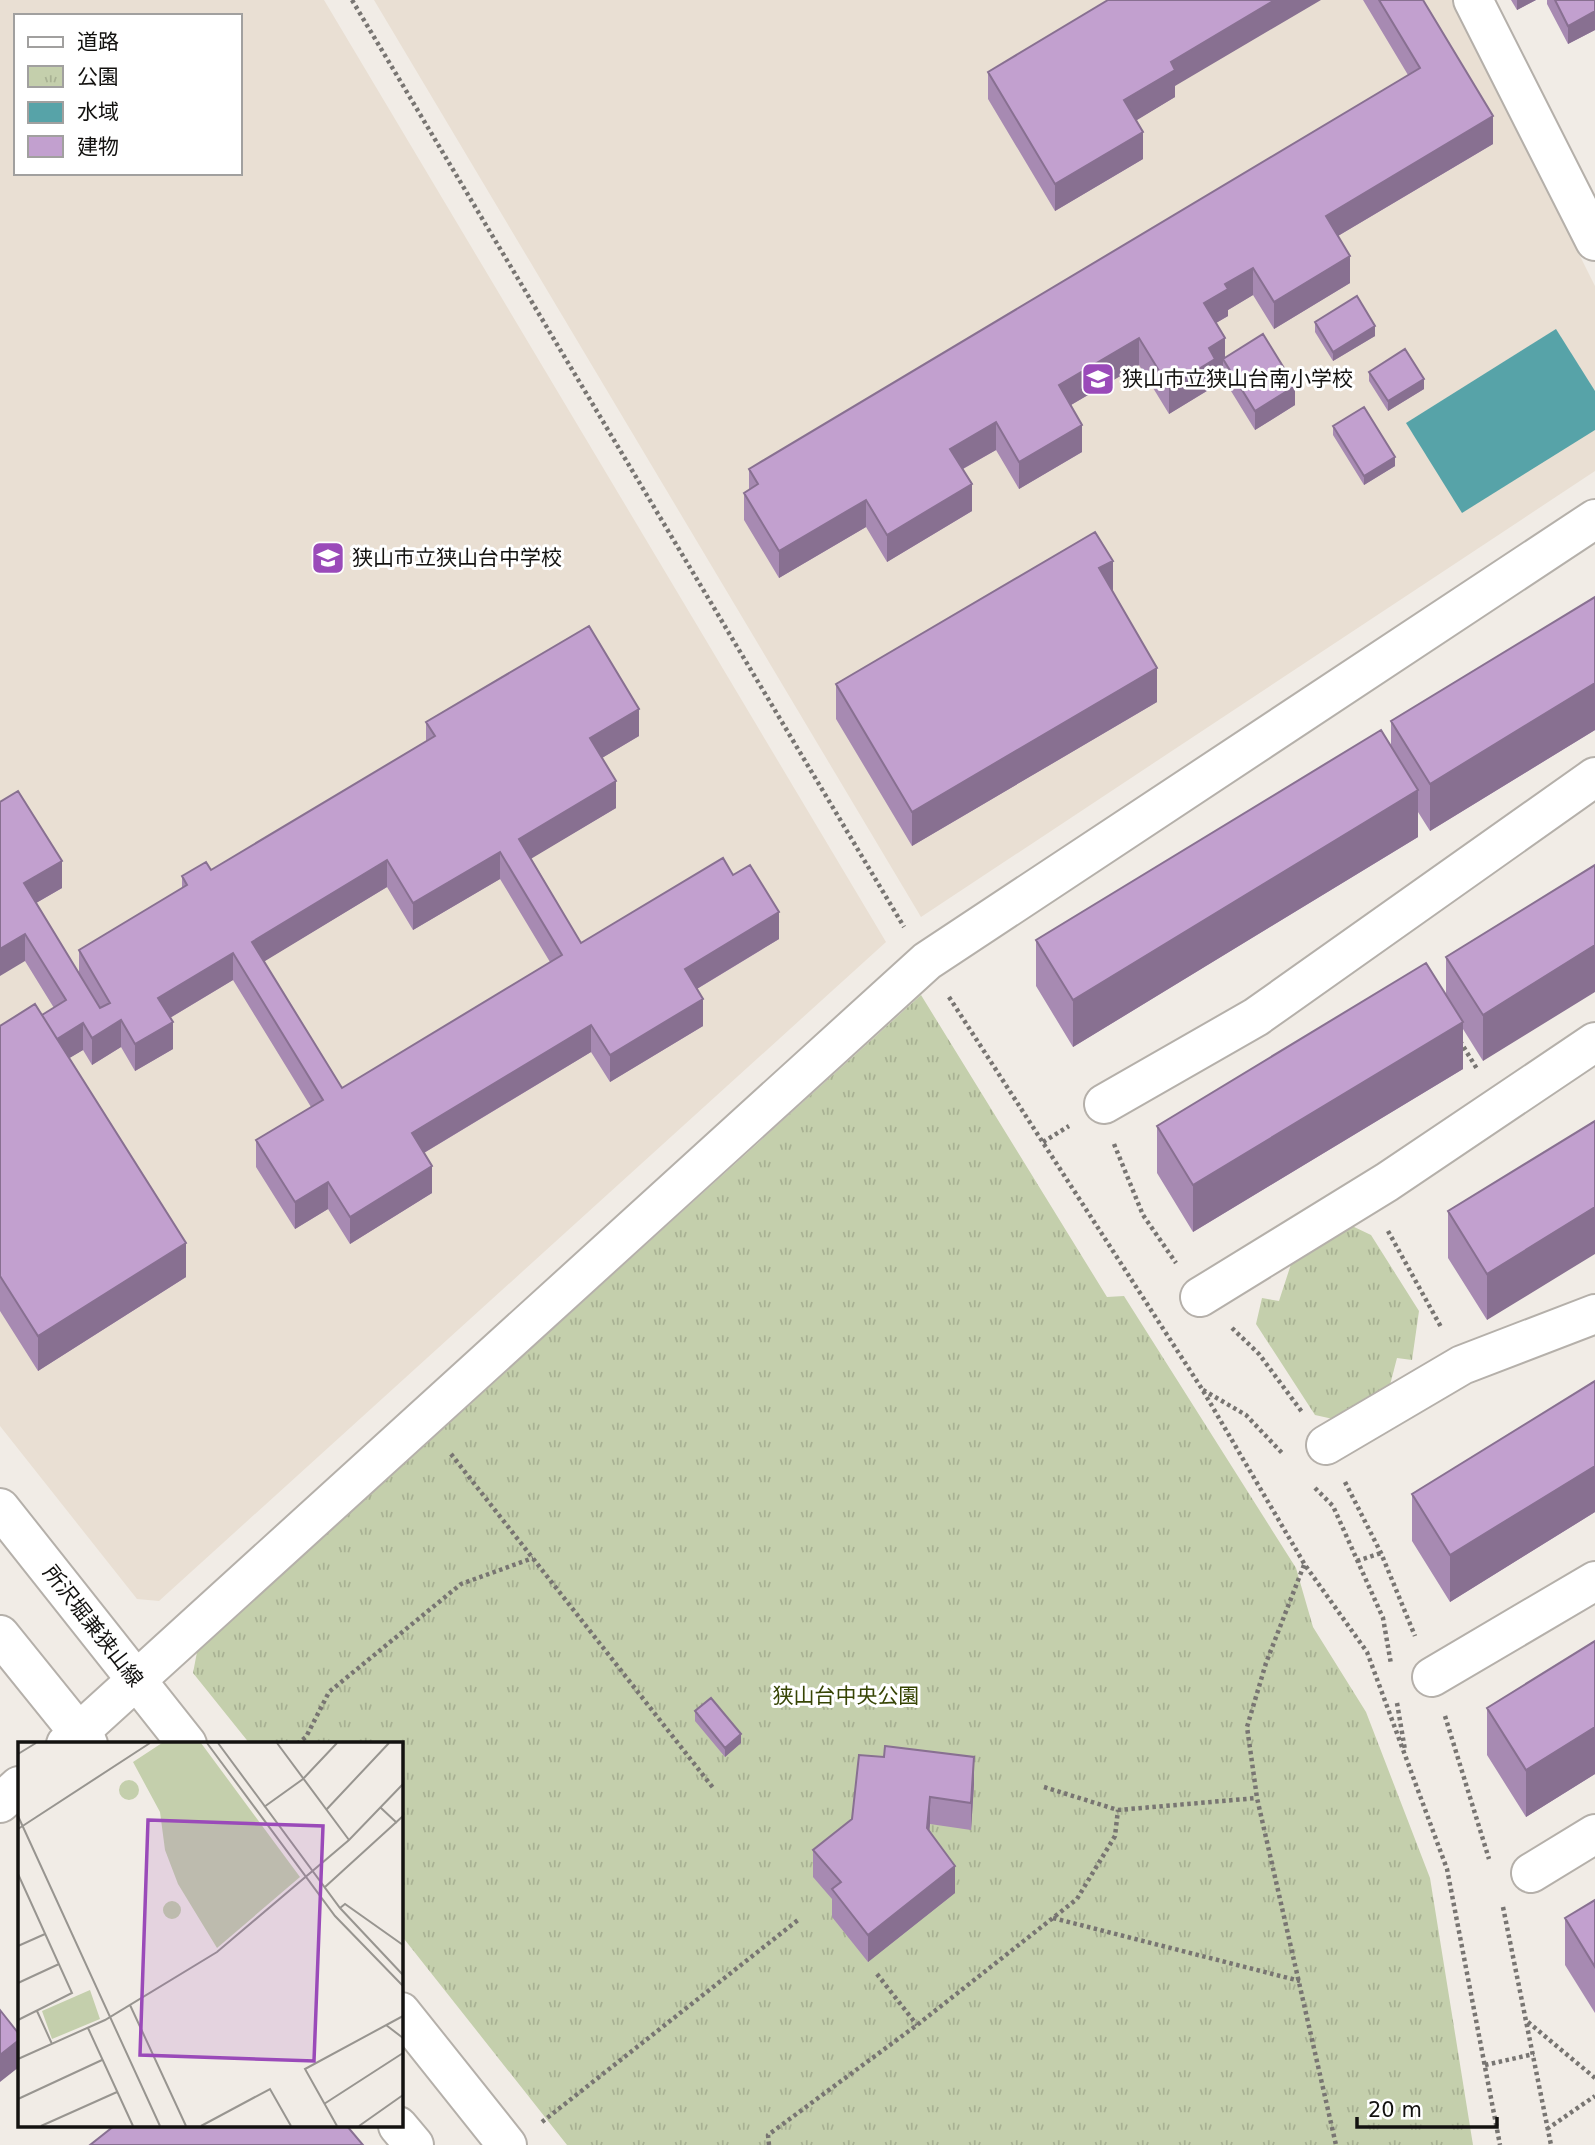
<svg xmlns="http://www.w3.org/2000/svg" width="1595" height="2145" font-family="'DejaVu Sans','Noto Sans JP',sans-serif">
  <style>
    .built { fill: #e9dfd3; fill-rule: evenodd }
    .park { fill: url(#park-tufts) }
    .water { fill: #57a3a8 }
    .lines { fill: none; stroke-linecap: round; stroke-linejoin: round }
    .minor-casing { stroke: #b5b0aa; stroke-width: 42 }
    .major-casing { stroke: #b5b0aa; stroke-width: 42 }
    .path { stroke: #787572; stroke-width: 4.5; stroke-dasharray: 3.5 3.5; stroke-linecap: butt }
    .minor { stroke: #fff; stroke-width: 38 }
    .major { stroke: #fff; stroke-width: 38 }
    .wall { fill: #a78ab2; fill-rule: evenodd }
    .shaded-wall { fill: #887091 }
    .building { fill: #c2a0cf; stroke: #887091; stroke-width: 2; fill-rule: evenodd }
    .labels { text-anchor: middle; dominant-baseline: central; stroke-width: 6; stroke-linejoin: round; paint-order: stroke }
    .poi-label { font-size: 21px; fill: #131210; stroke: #fff; text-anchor: start }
    .street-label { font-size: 21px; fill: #131210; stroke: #fff }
    .park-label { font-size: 21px; fill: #374505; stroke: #fff }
    .inset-road { fill: none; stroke: #989590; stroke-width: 2 }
    .view { fill: #9a4ab9; fill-opacity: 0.15; stroke: #9a4ab9; stroke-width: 3.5 }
    .inset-edge { fill: none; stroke: #131210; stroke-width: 3.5 }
  </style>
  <defs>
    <pattern id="park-tufts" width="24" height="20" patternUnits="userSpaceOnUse" patternTransform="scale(1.75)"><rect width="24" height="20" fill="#c4cfac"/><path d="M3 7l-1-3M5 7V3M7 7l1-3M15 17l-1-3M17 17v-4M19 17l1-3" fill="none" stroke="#a8b193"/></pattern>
  </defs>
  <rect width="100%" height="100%" fill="#f1ece6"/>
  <path class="built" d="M 0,0 L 324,0 L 886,942 L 159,1601 L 137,1599 L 0,1426 ZM 16,16 L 240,16 L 240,173 L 16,173 Z
    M 374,0 L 1452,0 L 1595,286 L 1595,471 L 921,917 Z"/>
  <path class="park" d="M 921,995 L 1107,1297 L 1124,1296 L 1296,1568 L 1313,1627 L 1366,1712 L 1430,1878 L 1473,2145 L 567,2145 L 401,1935 L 401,1744 L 250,1744 L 193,1673 L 197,1652 Z
    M 1350,1225 L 1371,1235 L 1419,1311 L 1412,1360 L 1397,1358 L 1385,1404 L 1351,1423 L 1315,1415 L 1256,1324 L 1262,1298 L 1279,1301 L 1293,1258 Z"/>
  <path class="water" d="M 1556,329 L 1595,391 L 1595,430 L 1462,513 L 1406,423 Z"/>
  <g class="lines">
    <defs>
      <path id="minor" d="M 1473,0 L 1595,241
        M 1104,1104 L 1256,1017 L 1595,777
        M 1200,1297 L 1387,1182 L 1595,1042
        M 1326,1445 L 1462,1365 L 1595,1314
        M 1432,1677 L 1595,1581
        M 66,1744 L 927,961 L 1595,519
        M 0,1803 L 19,1786
        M 1531,1873 L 1595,1834"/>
      <path id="major" d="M 0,1508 L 187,1744
        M 0,1635 L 88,1744
        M 401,2012 L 507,2145
        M 398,2126 L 414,2145"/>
    </defs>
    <use href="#minor" class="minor-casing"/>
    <use href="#major" class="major-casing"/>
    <path class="path" d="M 352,0 L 904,927
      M 949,997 L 1202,1389 L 1305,1565 L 1367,1652 L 1447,1869 L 1500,2145
      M 1460,1041 L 1477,1069
      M 1043,1142 L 1069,1126
      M 1114,1144 L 1143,1215 L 1176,1263
      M 1388,1231 L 1441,1327
      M 1232,1328 L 1259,1354 L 1302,1412
      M 1203,1390 L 1246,1415 L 1283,1454
      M 451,1454 L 714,1789
      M 1345,1482 L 1381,1553 L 1415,1636
      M 1315,1488 L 1333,1506 L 1383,1618 L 1391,1664
      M 1357,1561 L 1381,1553
      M 1304,1565 L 1266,1663 L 1247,1727 L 1257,1798 L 1336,2145
      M 1397,1703 L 1405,1750
      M 1445,1716 L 1489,1859
      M 297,1744 L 306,1737 L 329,1692 L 461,1584 L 533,1558
      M 1044,1787 L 1118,1810 L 1257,1798
      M 1503,1907 L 1551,2145
      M 1053,1918 L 1300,1981
      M 877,1974 L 917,2025
      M 1528,2022 L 1595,2078
      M 1485,2065 L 1534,2054
      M 542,2122 L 798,1920
      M 1547,2129 L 1595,2096
      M 769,2145 L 768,2135 L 917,2025 L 1077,1899 L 1115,1836 L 1118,1810"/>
    <use href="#minor" class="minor"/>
    <use href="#major" class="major"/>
  </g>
  <path class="wall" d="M 1363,0 L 1423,0 L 1493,144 L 1338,236 L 1350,283 L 1274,329 L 1253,295 L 1228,310 L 1228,316 L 1216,323 L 1225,358 L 1295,405 L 1255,430 L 1223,378 L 1223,366 L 1215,371 L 1215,386 L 1169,414 L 1139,365 L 1071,405 L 1082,452 L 1019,489 L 996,450 L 963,469 L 972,511 L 887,562 L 866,527 L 779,578 L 744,520 L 744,493 L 749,490 L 749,469 L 1408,75 Z
    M 1511,0 L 1536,0 L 1517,10 Z
    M 1547,0 L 1595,0 L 1595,30 L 1568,44 L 1547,4 Z
    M 988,72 L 1175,86 L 1175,97 L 1136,120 L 1143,159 L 1055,211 L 988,99 Z
    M 1315,322 L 1375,336 L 1333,361 L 1315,332 Z
    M 1369,372 L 1424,389 L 1388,411 L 1369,381 Z
    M 1333,426 L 1395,466 L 1364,485 L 1333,435 Z
    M 1113,592 L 1157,702 L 912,846 L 836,719 L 836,684 Z
    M 1595,597 L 1595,730 L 1430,831 L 1418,812 L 1418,837 L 1073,1047 L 1036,986 L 1036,940 L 1391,746 L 1391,721 Z
    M 426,722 L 639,736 L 602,758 L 616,808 L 531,858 L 581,943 L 733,875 L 779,939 L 697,989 L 703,1026 L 610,1082 L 591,1052 L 424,1153 L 432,1193 L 350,1244 L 328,1209 L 295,1229 L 256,1167 L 256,1140 L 311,1107 L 233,980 L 170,1018 L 173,1049 L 135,1071 L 121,1047 L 92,1065 L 83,1050 L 69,1058 L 186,1277 L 38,1371 L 0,1311 L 0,1026 L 42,1015 L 54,1008 L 25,961 L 0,802 L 62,888 L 36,903 L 79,973 L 79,950 L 182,888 L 182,876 L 211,870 L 426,741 ZM 500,879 L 550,962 L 342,1088 L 264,961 L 387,887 L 413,930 Z
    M 1595,865 L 1483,1061 L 1463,1029 L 1463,1069 L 1193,1232 L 1157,1173 L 1157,1126 L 1446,996 L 1446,957 Z
    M 1595,1121 L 1487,1320 L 1448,1258 L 1448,1211 Z
    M 1595,1381 L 1595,1512 L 1450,1602 L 1412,1541 L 1412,1494 Z
    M 1595,1641 L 1595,1774 L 1526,1817 L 1487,1755 L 1487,1708 Z
    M 695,1711 L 741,1743 L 725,1757 L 695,1721 Z
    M 974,1784 L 971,1830 L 930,1824 L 929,1831 L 955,1893 L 868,1962 L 832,1917 L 832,1899 L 813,1877 L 813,1850 L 852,1819 Z
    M 1595,1900 L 1595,2013 L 1565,1965 L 1565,1918 Z"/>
  <path class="shaded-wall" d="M 1275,0 L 1321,0 L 1175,86 L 1175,97 L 1124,128 L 1124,100 L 1171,62 Z
    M 1517,0 L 1536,0 L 1517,10 Z
    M 1595,11 L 1595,30 L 1568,44 L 1568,26 Z
    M 1493,116 L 1493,144 L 1326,243 L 1326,216 Z
    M 1143,132 L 1143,159 L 1055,211 L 1055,184 Z
    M 1350,256 L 1350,283 L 1274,329 L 1274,302 Z
    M 1253,268 L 1253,295 L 1228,310 L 1228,316 L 1204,330 L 1204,303 L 1225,284 Z
    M 1375,326 L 1375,336 L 1333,361 L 1333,352 Z
    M 1139,338 L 1139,365 L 1059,412 L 1059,385 Z
    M 1225,338 L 1225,362 L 1223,359 L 1223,366 L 1215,371 L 1215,386 L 1169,414 L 1169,387 L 1209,348 Z
    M 1424,379 L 1424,389 L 1388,411 L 1388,401 Z
    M 1295,386 L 1295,405 L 1255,430 L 1255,411 Z
    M 996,422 L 996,450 L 950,476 L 950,449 Z
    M 1082,425 L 1082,452 L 1019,489 L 1019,462 Z
    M 1395,457 L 1395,466 L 1364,485 L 1364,476 Z
    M 972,484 L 972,511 L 887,562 L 887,535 Z
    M 866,500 L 866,527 L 779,578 L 779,551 Z
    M 1113,561 L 1113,595 L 1099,568 Z
    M 1157,668 L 1157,702 L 912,846 L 912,812 Z
    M 1595,683 L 1595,730 L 1430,831 L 1430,784 Z
    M 639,709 L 639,736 L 590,765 L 590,738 Z
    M 616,781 L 616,808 L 519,866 L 519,839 Z
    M 1418,790 L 1418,837 L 1073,1047 L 1073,1000 Z
    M 500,852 L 500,879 L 413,930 L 413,903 Z
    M 387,860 L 387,887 L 252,969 L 252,942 Z
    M 62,861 L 62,888 L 24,910 L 24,883 Z
    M 779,912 L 779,939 L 685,996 L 685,969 Z
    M 25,934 L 25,961 L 0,976 L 0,949 Z
    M 1595,945 L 1595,992 L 1483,1061 L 1483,1015 Z
    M 233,953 L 233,980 L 158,1025 L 158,998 Z
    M 703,999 L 703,1026 L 610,1082 L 610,1055 Z
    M 121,1020 L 121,1047 L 92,1065 L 92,1038 Z
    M 173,1022 L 173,1049 L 135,1071 L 135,1044 Z
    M 1463,1022 L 1463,1069 L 1193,1232 L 1193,1185 Z
    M 83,1023 L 83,1050 L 53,1068 L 53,1041 Z
    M 591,1025 L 591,1052 L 412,1160 L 412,1133 Z
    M 432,1166 L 432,1193 L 350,1244 L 350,1217 Z
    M 328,1182 L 328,1209 L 295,1229 L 295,1202 Z
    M 1595,1207 L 1595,1254 L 1487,1320 L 1487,1274 Z
    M 186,1243 L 186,1277 L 38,1371 L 38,1336 Z
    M 1595,1466 L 1595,1512 L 1450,1602 L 1450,1555 Z
    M 1595,1727 L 1595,1774 L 1526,1817 L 1526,1770 Z
    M 741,1734 L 741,1743 L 725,1757 L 725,1748 Z
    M 974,1757 L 974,1784 L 971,1830 L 971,1803 Z
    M 930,1797 L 930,1824 L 927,1855 L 927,1828 Z
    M 955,1866 L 955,1893 L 868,1962 L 868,1935 Z
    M 19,2040 L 19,2067 L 0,2082 L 0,2055 Z"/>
  <path class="building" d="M 1108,0 L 1275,0 L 1171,62 L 1175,70 L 1124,100 L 1143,132 L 1055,184 L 988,72 Z
    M 1379,0 L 1423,0 L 1493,116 L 1326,216 L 1350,256 L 1274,302 L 1253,268 L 1225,284 L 1228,289 L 1204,303 L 1225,338 L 1209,348 L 1215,359 L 1169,387 L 1139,338 L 1059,385 L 1082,425 L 1019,462 L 996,422 L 950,449 L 972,484 L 887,535 L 866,500 L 779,551 L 744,493 L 758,484 L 749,469 L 1420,68 Z
    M 1555,0 L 1595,0 L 1595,11 L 1568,26 Z
    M 1357,296 L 1375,326 L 1333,352 L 1315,322 Z
    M 1263,334 L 1295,386 L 1255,411 L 1223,359 Z
    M 1405,349 L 1424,379 L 1388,401 L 1369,372 Z
    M 1364,407 L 1395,457 L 1364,476 L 1333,426 Z
    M 1095,532 L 1113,561 L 1099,568 L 1157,668 L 912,812 L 836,684 Z
    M 1595,597 L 1595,683 L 1430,784 L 1391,721 Z
    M 589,626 L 639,709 L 590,738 L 616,781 L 519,839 L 581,943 L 723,858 L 733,875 L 750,865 L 779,912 L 685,969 L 703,999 L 610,1055 L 591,1025 L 412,1133 L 432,1166 L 350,1217 L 328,1182 L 295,1202 L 256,1140 L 323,1100 L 233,953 L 158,998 L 173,1022 L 135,1044 L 121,1020 L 92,1038 L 83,1023 L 57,1039 L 42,1015 L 66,1000 L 25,934 L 0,949 L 0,802 L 18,791 L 62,861 L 24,883 L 100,1008 L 110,1003 L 79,950 L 187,885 L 182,876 L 206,862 L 211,870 L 435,736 L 426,722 ZM 500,852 L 562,955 L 342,1088 L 252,942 L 387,860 L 413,903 Z
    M 1381,730 L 1418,790 L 1073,1000 L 1036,940 Z
    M 1595,865 L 1595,945 L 1483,1015 L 1446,957 Z
    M 1426,963 L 1463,1022 L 1193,1185 L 1157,1126 Z
    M 35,1004 L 186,1243 L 38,1336 L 0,1276 L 0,1026 Z
    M 1595,1121 L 1595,1207 L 1487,1274 L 1448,1211 Z
    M 1595,1381 L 1595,1466 L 1450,1555 L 1412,1494 Z
    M 1595,1641 L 1595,1727 L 1526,1770 L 1487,1708 Z
    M 711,1698 L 741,1734 L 725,1748 L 695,1711 Z
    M 885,1746 L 974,1757 L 971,1803 L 930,1797 L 927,1828 L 955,1866 L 868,1935 L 832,1889 L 841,1882 L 813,1850 L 852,1819 L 859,1755 L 884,1757 Z
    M 1595,1900 L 1595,1967 L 1565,1918 Z
    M 0,2010 L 19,2034 L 19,2040 L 0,2055 Z
    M 114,2126 L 347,2126 L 363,2145 L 90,2145 Z"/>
  <defs>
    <symbol id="school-square" viewBox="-11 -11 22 22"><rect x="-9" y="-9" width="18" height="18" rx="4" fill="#9a4ab9" stroke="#fff"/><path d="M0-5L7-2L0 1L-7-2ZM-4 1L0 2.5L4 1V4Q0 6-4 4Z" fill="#fff"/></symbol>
  </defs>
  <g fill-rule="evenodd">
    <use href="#school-square" x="1079" y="360" width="38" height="38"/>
    <use href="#school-square" x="309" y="539" width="38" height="38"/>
  </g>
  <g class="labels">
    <g class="poi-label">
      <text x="1122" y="379">狭山市立狭山台南小学校</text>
      <text x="352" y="558">狭山市立狭山台中学校</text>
    </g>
    <g class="street-label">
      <text transform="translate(93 1626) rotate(52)">所沢堀兼狭山線</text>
    </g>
    <g class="park-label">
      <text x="846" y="1696">狭山台中央公園</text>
    </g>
  </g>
  <g transform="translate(18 1742)">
    <rect width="385" height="385" fill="#f1ece6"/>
    <path d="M 144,1 L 183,1 L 282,135 L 199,206 L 160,142 L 147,108 L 142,70 L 115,20 ZM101 48a10 10 0 1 1 20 0a10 10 0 1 1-20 0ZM145 168a9 9 0 1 1 18 0a9 9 0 1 1-18 0ZM 72,248 L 82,277 L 34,297 L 24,269 Z" fill="#c4cfac"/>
    <path class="inset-road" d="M 189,1 L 317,174 L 385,244M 200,1 L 322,166 L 385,233M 259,1 L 331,98M 0,12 L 18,1M 246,65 L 285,37 L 319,1M 363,66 L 379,81M 308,68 L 371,1M 0,74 L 142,384M 0,87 L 132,1M 0,132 L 54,251 L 0,278M 307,145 L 385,74M 322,166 L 327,162 L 385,203M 0,204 L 27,192M 0,241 L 41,222M 112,263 L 168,384M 19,269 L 34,302M 368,283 L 385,296M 70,286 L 115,384M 0,317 L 87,278 L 199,210 L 331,98 L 385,42M 0,357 L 84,318M 306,362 L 385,311M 23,384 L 99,350M 183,384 L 252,347 L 273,384M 319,384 L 287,327 L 385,274M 341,384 L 385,353"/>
    <path class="view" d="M 130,78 L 305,84 L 296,319 L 122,313 Z"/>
    <rect width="385" height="385" class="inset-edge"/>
  </g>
  <rect x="14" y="14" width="228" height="161" fill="#ffffff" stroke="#a1a09f" stroke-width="2"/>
  <rect x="28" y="37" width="35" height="10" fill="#ffffff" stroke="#a1a09f" stroke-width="2"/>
  <text x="77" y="49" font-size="21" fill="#131210">道路</text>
  <rect x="28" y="66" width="35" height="21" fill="url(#park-tufts)" stroke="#a1a09f" stroke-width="2"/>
  <text x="77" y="84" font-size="21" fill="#131210">公園</text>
  <rect x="28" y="102" width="35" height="21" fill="#57a3a8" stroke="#a1a09f" stroke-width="2"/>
  <text x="77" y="119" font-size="21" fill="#131210">水域</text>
  <rect x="28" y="136" width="35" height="21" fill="#c2a0cf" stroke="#a1a09f" stroke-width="2"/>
  <text x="77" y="154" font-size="21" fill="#131210">建物</text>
  <path d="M1357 2117v10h140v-10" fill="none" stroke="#131210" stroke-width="3.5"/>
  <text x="1368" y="2117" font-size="21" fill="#131210" stroke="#ffffff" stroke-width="5" paint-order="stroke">20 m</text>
</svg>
